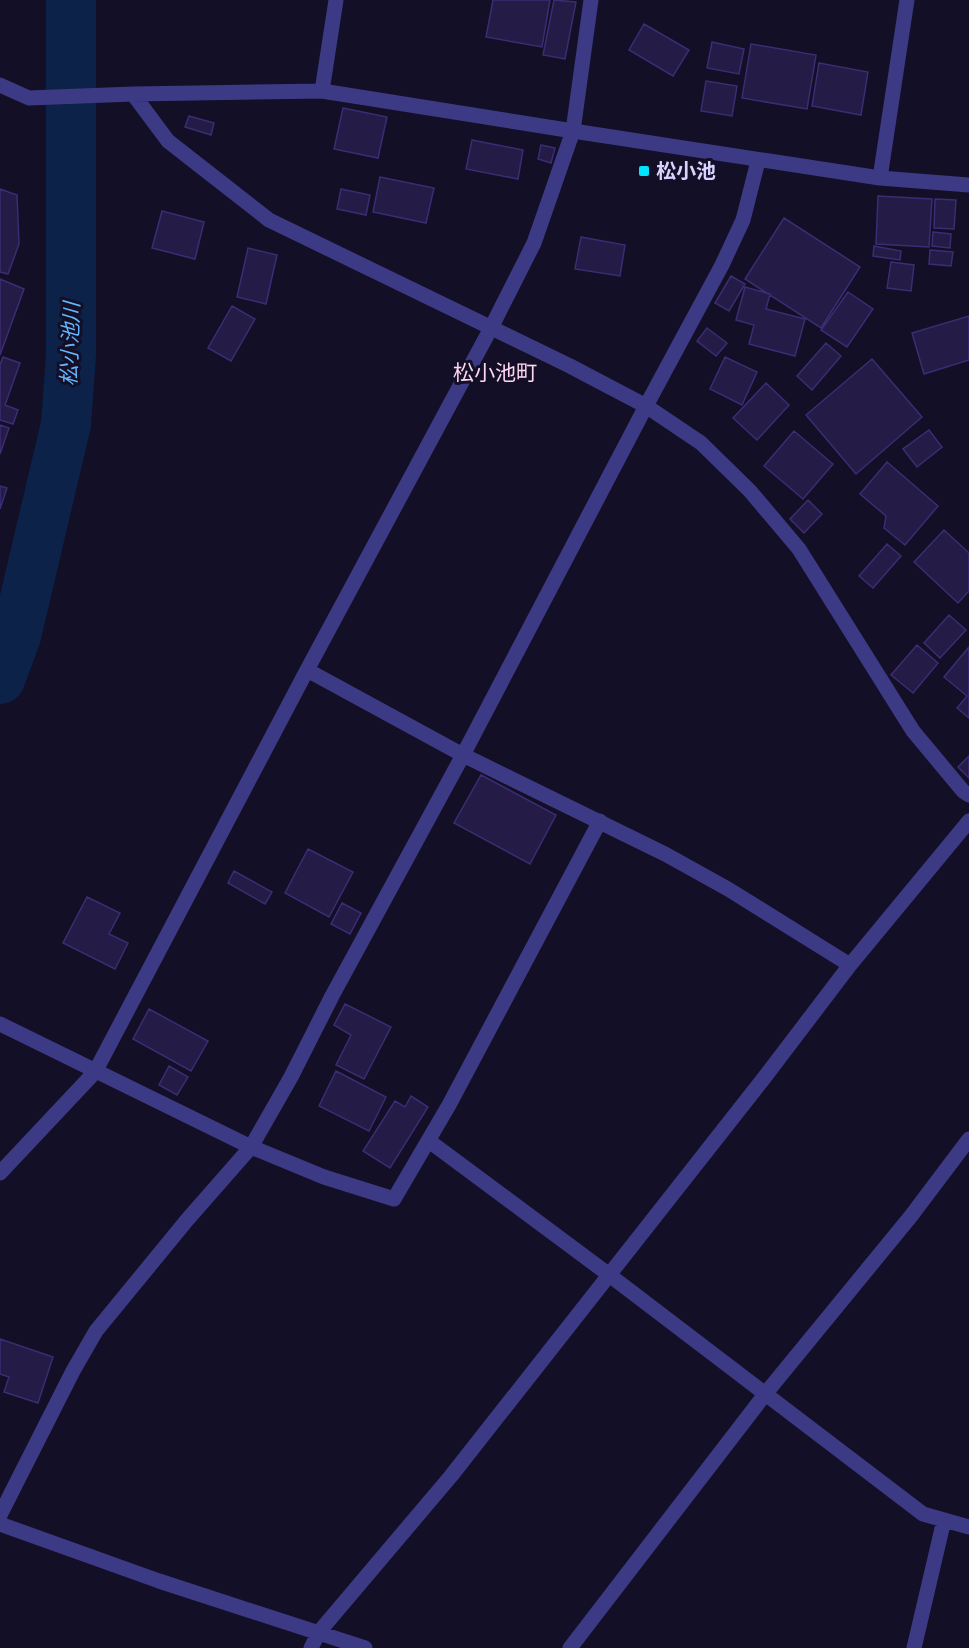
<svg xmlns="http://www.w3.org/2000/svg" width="969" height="1648" font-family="Inter,'Noto Sans JP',sans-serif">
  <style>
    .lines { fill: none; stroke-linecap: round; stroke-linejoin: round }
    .river { stroke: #0c2248; stroke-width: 50 }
    .building { fill: #241b47; stroke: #3b2d73; stroke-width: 1.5 }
    .minor { stroke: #3d3a85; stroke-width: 15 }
    .poi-dot { fill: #00e5ff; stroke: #130f26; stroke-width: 2 }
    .labels { text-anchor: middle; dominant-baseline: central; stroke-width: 6; stroke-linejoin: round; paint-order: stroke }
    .poi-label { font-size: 20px; font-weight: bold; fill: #d9d4ff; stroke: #130f26; text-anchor: start }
    .water-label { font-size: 21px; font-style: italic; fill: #62b6ff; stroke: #130f26 }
    .neighbourhood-label { font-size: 21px; fill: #ffd6f0; stroke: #130f26 }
  </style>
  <rect width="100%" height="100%" fill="#130f26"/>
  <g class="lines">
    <path class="river" d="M 0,679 L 16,636 L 66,424 L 71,355 L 71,0"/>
  </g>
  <path class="building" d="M 493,0 L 550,0 L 542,47 L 486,37 Z
    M 554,0 L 576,2 L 565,59 L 543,55 Z
    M 644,24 L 689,50 L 673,76 L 629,50 Z
    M 712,42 L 744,49 L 739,74 L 707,68 Z
    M 751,44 L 816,55 L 807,109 L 742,98 Z
    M 819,63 L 868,72 L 861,115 L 812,106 Z
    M 706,81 L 737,86 L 732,116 L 701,111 Z
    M 343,108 L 387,117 L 378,158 L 334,149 Z
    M 189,116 L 214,123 L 211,135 L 185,127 Z
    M 472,140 L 523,150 L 518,179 L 466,169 Z
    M 541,145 L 555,148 L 551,163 L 538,159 Z
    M 380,177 L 434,188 L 426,223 L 373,212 Z
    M 0,189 L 17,195 L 19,244 L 8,274 L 0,272 Z
    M 341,189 L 370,195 L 366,215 L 337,209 Z
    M 878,196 L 932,199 L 929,247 L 876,244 Z
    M 935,199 L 956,200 L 954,229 L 934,228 Z
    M 162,211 L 204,222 L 195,259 L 152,248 Z
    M 784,218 L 860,267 L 821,328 L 745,279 Z
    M 933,232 L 951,234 L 950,248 L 932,246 Z
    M 581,237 L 625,245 L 620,276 L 575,269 Z
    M 874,246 L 901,251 L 900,260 L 873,256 Z
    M 248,248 L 277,255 L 266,304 L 237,297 Z
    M 930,250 L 953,252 L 951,266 L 929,264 Z
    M 891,262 L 914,265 L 911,291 L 887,288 Z
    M 731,276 L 745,284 L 729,311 L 715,303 Z
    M 0,279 L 24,289 L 0,355 Z
    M 745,287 L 770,294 L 766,309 L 805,319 L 795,356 L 749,344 L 754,325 L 736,320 Z
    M 848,292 L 873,309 L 847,347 L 821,330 Z
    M 232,306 L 255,319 L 231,361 L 208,348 Z
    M 969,316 L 969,360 L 924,374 L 912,333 Z
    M 707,328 L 727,343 L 716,356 L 697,341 Z
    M 826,343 L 841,356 L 812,390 L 797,376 Z
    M 3,357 L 20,363 L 5,405 L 18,410 L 13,424 L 0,420 L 0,365 Z
    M 725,357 L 757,372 L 742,405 L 710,389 Z
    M 872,359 L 922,417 L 856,474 L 806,415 Z
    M 766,383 L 789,405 L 757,440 L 733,418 Z
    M 0,425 L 9,428 L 0,454 Z
    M 929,430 L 942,447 L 917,467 L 903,449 Z
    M 794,431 L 833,464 L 803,499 L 764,466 Z
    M 887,462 L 938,506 L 905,545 L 884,528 L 886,516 L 860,494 Z
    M 0,486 L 7,488 L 0,509 Z
    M 808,500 L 822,514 L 804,533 L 790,519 Z
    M 944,530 L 969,553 L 969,591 L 958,603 L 914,562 Z
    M 887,544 L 901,556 L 873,588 L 859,576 Z
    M 949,615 L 966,630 L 940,658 L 924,643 Z
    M 917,645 L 938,663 L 913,693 L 891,675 Z
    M 969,647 L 969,718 L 957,708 L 967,696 L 944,677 Z
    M 969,756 L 969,778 L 958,767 Z
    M 481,775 L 556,815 L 530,864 L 454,823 Z
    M 308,849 L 353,872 L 329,917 L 285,893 Z
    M 234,871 L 272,892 L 265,904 L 228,883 Z
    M 87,897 L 120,913 L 109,934 L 128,943 L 115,969 L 63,943 Z
    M 342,903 L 361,913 L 350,934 L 331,924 Z
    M 345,1004 L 391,1027 L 364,1079 L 336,1065 L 351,1035 L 334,1025 Z
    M 149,1009 L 208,1041 L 191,1071 L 133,1039 Z
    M 169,1066 L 188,1077 L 177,1095 L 159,1085 Z
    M 336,1071 L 386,1097 L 369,1131 L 319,1106 Z
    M 411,1096 L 428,1107 L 390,1168 L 363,1151 L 395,1101 L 405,1107 Z
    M 0,1339 L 53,1357 L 38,1403 L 4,1392 L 9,1377 L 0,1374 Z"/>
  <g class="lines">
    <path class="minor" d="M 591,0 L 573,131 L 880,178 L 969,185
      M 0,85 L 29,98 L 133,94 L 322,91 L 573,131 L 534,243 L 491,328 L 307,670 L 95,1072 L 0,1173
      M 322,91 L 336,0
      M 133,94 L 168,141 L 269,220 L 570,366 L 646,406 L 701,443 L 750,491 L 799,549 L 913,731 L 963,791 L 969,795
      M 880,178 L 907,0
      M 307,670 L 463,755 L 665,854 L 728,889 L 850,965
      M 0,1024 L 251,1147 L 324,1177 L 394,1199 L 449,1105 L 600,821
      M 429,1141 L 608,1274 L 923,1514 L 969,1527
      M 0,1515 L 73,1371 L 96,1331 L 187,1220 L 251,1147 L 291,1077 L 332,996 L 463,755 L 646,406 L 722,265 L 743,220 L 758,161
      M 0,1524 L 159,1581 L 365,1648
      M 311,1648 L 319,1632 L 451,1476 L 764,1078 L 850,965 L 969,821
      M 570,1648 L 766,1393 L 911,1216 L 969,1139
      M 914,1648 L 944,1520"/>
  </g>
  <rect class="poi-dot" x="638" y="165" width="12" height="12" rx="3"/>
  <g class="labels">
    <g class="poi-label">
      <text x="656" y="171">松小池</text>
    </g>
    <g class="water-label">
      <text transform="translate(70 344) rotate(-88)">松小池川</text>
    </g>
    <g class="neighbourhood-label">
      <text x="495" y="372">松小池町</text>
    </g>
  </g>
</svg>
